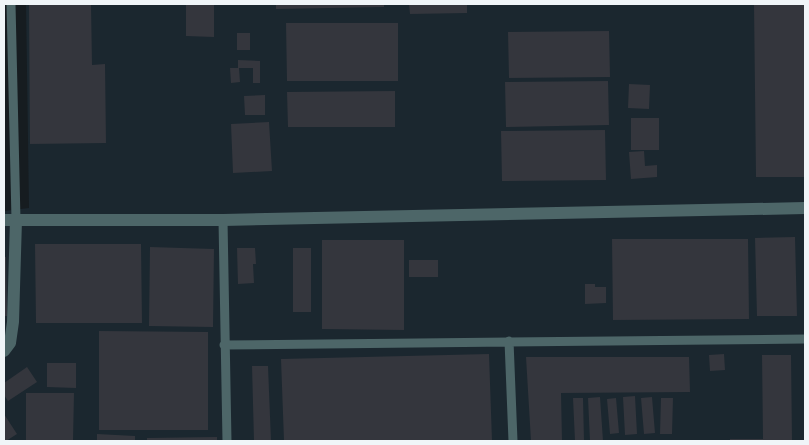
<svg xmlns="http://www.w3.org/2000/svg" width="809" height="445" font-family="Signika,sans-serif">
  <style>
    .built { fill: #1b272f }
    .building { fill: #34363d }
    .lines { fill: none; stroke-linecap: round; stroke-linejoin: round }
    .service { stroke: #4d6668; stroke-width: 9 }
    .minor { stroke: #4d6668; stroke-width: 12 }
  </style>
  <rect width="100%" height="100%" fill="#161c20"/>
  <path class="built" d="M 26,4 L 805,4 L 805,441 L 4,441 L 4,211 L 29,208 Z"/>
  <path class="building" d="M 29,4 L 91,4 L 92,65 L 105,64 L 106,143 L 30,144 Z
    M 186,4 L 214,4 L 214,37 L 186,36 Z
    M 276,4 L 384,4 L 384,7 L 276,9 Z
    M 409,4 L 467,4 L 467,13 L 410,14 Z
    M 754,4 L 805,4 L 805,177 L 756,177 Z
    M 286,23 L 398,23 L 398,81 L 287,81 Z
    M 609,31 L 610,77 L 509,78 L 508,32 Z
    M 237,33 L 250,33 L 250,50 L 237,50 Z
    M 238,60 L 260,61 L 260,83 L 253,83 L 253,68 L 238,68 Z
    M 230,68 L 239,68 L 240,82 L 231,83 Z
    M 608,81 L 609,125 L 506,127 L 505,82 Z
    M 629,84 L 650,85 L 649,109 L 628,108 Z
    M 395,91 L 395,127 L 288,127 L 287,92 Z
    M 265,95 L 265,115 L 245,115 L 244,96 Z
    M 631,118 L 659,118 L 659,150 L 631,150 Z
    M 269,122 L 272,171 L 233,173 L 231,124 Z
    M 605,130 L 606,180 L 502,181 L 501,131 Z
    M 644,151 L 645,166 L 657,165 L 657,177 L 631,179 L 629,152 Z
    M 795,237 L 797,316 L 757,316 L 755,238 Z
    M 612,239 L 748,239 L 749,319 L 613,320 Z
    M 322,240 L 404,240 L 404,330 L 322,329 Z
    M 35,244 L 141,244 L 142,323 L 36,323 Z
    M 150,247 L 214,249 L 213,327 L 149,326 Z
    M 237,248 L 255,248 L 256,264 L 253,264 L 254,283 L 238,284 Z
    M 293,248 L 311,248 L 311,312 L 293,312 Z
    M 4,257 L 6,257 L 7,316 L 4,316 Z
    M 409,260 L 438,260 L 438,277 L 409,277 Z
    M 585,284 L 595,284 L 595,287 L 606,287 L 606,303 L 585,304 Z
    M 99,331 L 208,332 L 208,430 L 99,430 Z
    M 489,354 L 492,441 L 284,441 L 281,359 Z
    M 724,354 L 725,370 L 710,371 L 709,355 Z
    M 762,355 L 791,355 L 792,441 L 730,441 L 730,439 L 763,439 Z
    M 526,357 L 689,357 L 690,392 L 561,393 L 562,441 L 531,441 Z
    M 47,363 L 76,363 L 76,388 L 47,387 Z
    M 252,366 L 268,366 L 271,441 L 254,441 Z
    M 27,367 L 37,382 L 8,401 L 4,395 L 4,383 Z
    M 26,393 L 74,393 L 73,441 L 26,441 Z
    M 635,396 L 637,434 L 625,435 L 623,397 Z
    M 600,397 L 603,441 L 590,441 L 588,398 Z
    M 652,397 L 655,433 L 644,434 L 641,398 Z
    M 573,398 L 583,398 L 584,441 L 575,441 Z
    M 616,398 L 619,433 L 610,434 L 607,399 Z
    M 661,398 L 673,398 L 672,434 L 660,434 Z
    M 4,414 L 17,434 L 6,441 L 4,441 Z
    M 97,434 L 135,436 L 135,441 L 97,441 Z
    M 217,437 L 217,441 L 147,441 L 147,438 Z"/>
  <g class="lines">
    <path class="service" d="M 11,4 L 16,220
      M 223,220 L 227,441
      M 509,341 L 513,441
      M 224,345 L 805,339"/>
    <path class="minor" d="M 4,220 L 223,220 L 805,208
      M 4,351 L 10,343 L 13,322 L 16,220"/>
  </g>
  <rect width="809" height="445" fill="none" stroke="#f0f5f8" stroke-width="10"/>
</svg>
